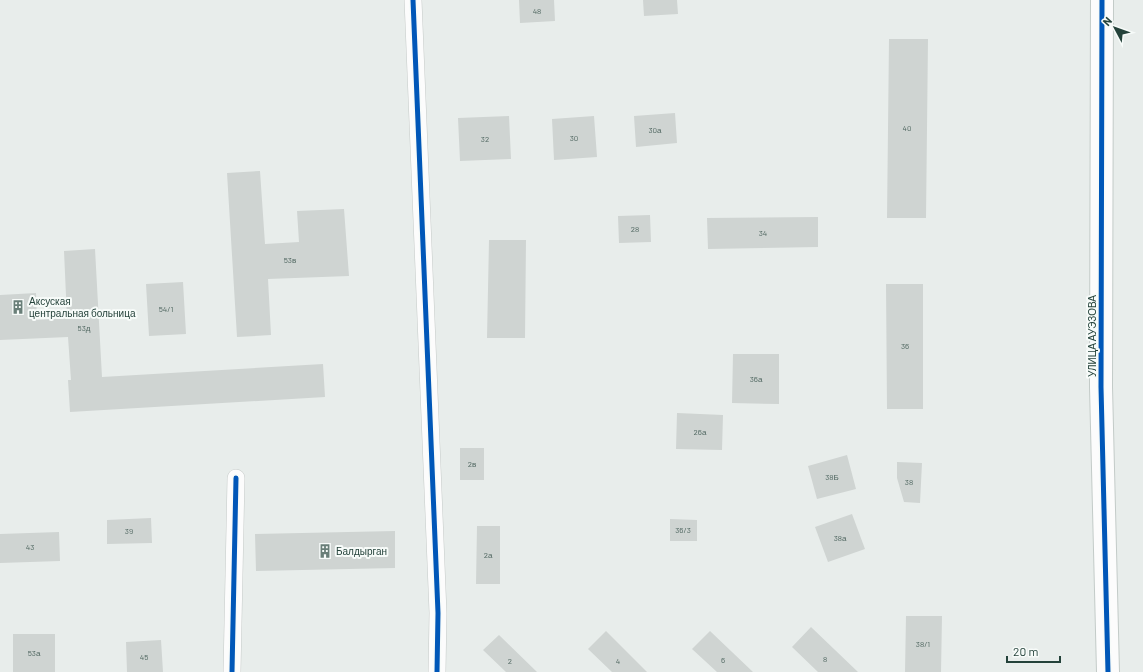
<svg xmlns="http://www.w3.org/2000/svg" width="1143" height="672" font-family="Barlow,sans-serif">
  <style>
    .building { fill: #cfd4d2 }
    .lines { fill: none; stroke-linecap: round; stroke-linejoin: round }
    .street-casing { stroke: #c5cac8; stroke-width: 18 }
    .secondary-casing { stroke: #c3cbc8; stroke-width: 24 }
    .street { stroke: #fcfcfc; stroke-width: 17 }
    .secondary { stroke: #fcfcfc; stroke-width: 22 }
    .cycleway-casing { stroke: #f7fbf9; stroke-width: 8 }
    .cycleway { stroke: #0057b8; stroke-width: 5 }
    .labels { text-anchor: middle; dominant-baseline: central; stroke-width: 4; stroke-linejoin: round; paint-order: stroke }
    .number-label { font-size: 8px; fill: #506761 }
    .poi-label { font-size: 10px; fill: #24423a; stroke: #f7fbf9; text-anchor: start }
    .street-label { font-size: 10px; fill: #24423a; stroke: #f7fbf9 }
  </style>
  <rect width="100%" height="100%" fill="#e8edeb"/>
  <path class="building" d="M 519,0 L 554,0 L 555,21 L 520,23 Z
    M 643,0 L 677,0 L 678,14 L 644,16 Z
    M 889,39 L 928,39 L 926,218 L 887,218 Z
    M 675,113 L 677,143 L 636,147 L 634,116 Z
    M 509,116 L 511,159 L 460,161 L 458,118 Z
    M 594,116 L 597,157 L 554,160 L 552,119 Z
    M 260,171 L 265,244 L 299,242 L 297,211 L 344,209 L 349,276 L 268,279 L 271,335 L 237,337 L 227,173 Z
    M 650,215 L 651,242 L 619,243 L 618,216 Z
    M 818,217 L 818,247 L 708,249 L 707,218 Z
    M 489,240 L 526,240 L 525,338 L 487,338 Z
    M 95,249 L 102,377 L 323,364 L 325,397 L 70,412 L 68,380 L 71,380 L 68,337 L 0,340 L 0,295 L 36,293 L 37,320 L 67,318 L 64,251 Z
    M 183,282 L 186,334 L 149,336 L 146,284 Z
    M 886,284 L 923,284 L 923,409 L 887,409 Z
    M 733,354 L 779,354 L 779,404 L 732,403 Z
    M 677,413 L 723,415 L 722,450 L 676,449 Z
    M 460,448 L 484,448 L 484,480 L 460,480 Z
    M 847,455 L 856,489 L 817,499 L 808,466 Z
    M 897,462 L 922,463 L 920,503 L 904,502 L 897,478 Z
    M 852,514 L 865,549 L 828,562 L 815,527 Z
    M 151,518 L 152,543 L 107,544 L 107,520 Z
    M 670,519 L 697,520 L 697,541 L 670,541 Z
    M 477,526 L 500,526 L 500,584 L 476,584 Z
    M 395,531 L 395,568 L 256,571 L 255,534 Z
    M 59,532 L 60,561 L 0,563 L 0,534 Z
    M 906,616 L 942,616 L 941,672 L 905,672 Z
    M 811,627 L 858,672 L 818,672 L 792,647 Z
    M 606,631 L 647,672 L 612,672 L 588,649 Z
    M 710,631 L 753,672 L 717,672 L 692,649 Z
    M 13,634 L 55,634 L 55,672 L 13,672 Z
    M 499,635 L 537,672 L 506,672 L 483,650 Z
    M 161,640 L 163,672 L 127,672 L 126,642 Z"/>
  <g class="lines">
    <defs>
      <path id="street" d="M 413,0 L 438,613 L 437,672
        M 232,672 L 236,478"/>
      <path id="secondary" d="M 1102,0 L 1101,387 L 1108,672"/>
    </defs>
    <use href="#street" class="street-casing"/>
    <use href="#secondary" class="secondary-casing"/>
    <use href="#street" class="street"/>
    <use href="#secondary" class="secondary"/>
    <defs>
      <path id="cycleway" d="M 413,0 L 438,613 L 437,672
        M 1102,0 L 1101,387 L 1108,672
        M 232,672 L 236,478"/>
    </defs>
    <use href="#cycleway" class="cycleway-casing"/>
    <use href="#cycleway" class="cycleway"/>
  </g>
  <defs>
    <symbol id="building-bare" viewBox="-9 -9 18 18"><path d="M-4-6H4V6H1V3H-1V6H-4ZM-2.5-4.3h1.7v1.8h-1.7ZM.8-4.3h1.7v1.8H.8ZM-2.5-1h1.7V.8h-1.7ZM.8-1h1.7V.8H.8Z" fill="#697e78" stroke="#f7fbf9" stroke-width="2.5" paint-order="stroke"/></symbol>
  </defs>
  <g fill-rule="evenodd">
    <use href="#building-bare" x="8" y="297" width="20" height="20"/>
    <use href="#building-bare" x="315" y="541" width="20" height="20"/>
  </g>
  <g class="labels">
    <g class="number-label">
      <text x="537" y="11">48</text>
      <text x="907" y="128">40</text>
      <text x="655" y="130">30а</text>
      <text x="574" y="138">30</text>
      <text x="485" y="139">32</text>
      <text x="635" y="229">28</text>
      <text x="763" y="233">34</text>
      <text x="290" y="260">53в</text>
      <text x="166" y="309">54/1</text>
      <text x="84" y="328">53д</text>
      <text x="905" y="346">36</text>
      <text x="756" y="379">36а</text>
      <text x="700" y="432">26а</text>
      <text x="472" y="464">2в</text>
      <text x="832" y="477">38Б</text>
      <text x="909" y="482">38</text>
      <text x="683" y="530">36/3</text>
      <text x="129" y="531">39</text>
      <text x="840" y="538">38а</text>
      <text x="30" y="547">43</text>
      <text x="488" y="555">2а</text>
      <text x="923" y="644">38/1</text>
      <text x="34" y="653">53а</text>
      <text x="144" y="657">45</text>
      <text x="825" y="659">8</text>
      <text x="723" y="660">6</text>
      <text x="510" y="661">2</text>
      <text x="618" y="661">4</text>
    </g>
    <g class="poi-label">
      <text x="29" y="301">Аксуская<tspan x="29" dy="12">центральная больница</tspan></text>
      <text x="336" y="551">Балдырган</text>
    </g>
    <g class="street-label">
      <text transform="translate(1092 336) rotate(-90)">УЛИЦА АУЭЗОВА</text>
    </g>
  </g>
  <g transform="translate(1115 28) rotate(311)" stroke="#f7fbf9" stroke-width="3" paint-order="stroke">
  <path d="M0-3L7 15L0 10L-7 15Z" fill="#24423a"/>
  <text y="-6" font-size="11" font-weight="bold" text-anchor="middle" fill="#24423a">N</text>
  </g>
  <path d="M1007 656v6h53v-6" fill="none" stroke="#24423a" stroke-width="2"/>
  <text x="1013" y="656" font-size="12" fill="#24423a" stroke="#f7fbf9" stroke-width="3" paint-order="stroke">20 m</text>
</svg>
